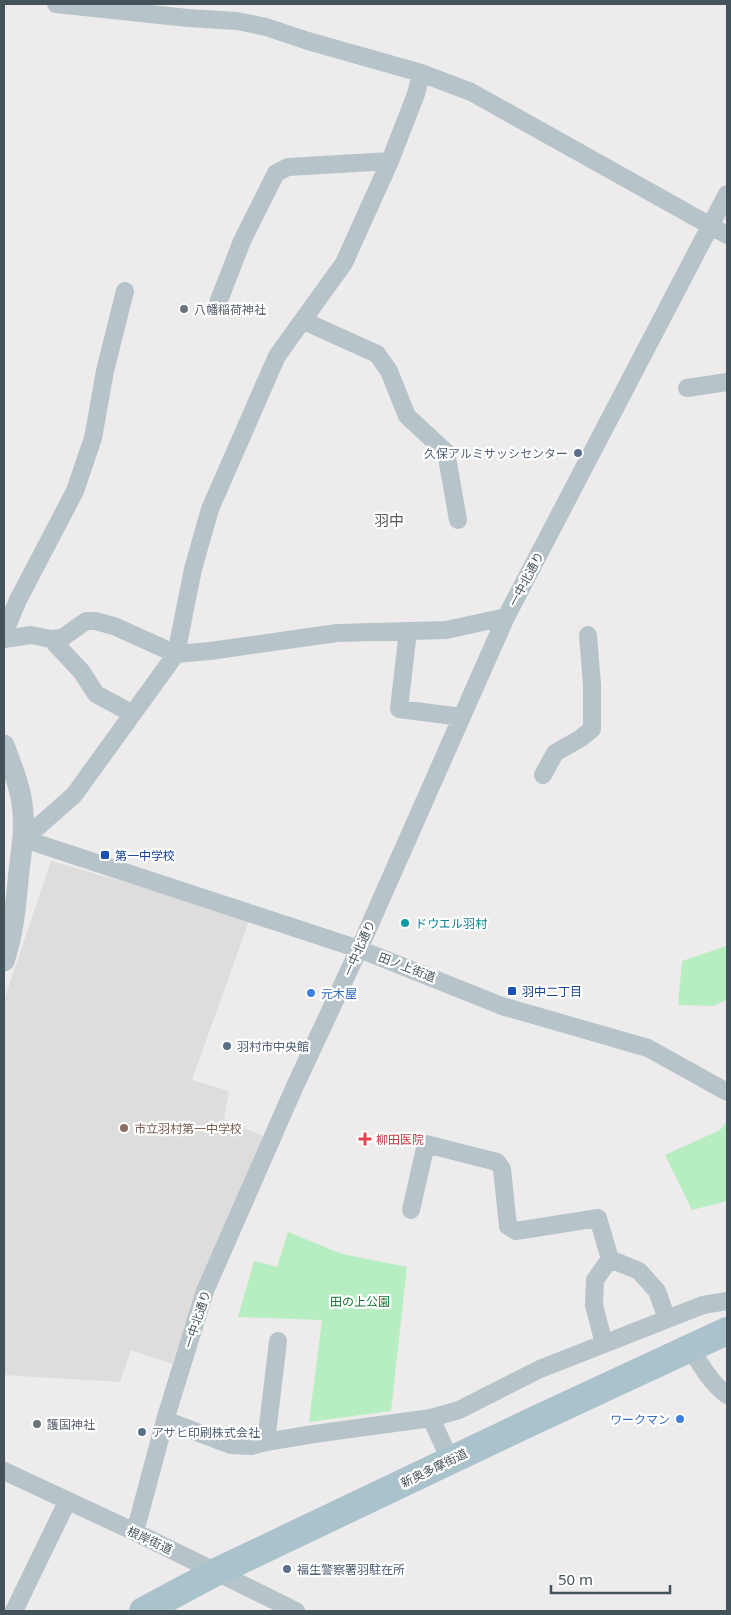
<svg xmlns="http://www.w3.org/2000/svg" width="731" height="1615" font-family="'Noto Sans','Noto Sans JP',sans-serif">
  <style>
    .education { fill: #dfdcde }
    .green { fill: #b7eec1 }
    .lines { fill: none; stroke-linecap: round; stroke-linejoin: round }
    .minor { stroke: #b6c4c9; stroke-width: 18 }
    .tertiary { stroke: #b6c4c9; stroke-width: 21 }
    .primary { stroke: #aac2cb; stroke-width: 28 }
    .worship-dot { fill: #6b7280; stroke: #fff; stroke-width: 2 }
    .service-dot { fill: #5c6f8a; stroke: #fff; stroke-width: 2 }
    .transit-dot { fill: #1a4fb4; stroke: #fff; stroke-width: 2 }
    .culture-dot { fill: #0f9aa8; stroke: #fff; stroke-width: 2 }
    .shop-dot { fill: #3f7fe0; stroke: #fff; stroke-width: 2 }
    .education-dot { fill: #8d6e63; stroke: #fff; stroke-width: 2 }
    .health-dot { fill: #e0444e; stroke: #fff; stroke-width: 2 }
    .labels { text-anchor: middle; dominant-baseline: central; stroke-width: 4.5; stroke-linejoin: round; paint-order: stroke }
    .worship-label { font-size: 12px; fill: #5b616d; stroke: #fff; text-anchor: start }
    .service-label { font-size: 12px; fill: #4e5e75; stroke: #fff; text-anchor: start }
    .street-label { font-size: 12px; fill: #445359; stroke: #fff }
    .transit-label { font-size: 12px; fill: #164399; stroke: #fff; text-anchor: start }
    .culture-label { font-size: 12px; fill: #0d838f; stroke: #fff; text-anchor: start }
    .shop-label { font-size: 12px; fill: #366cbe; stroke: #fff; text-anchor: start }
    .education-label { font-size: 12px; fill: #785e54; stroke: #fff; text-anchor: start }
    .health-label { font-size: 12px; fill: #be3a42; stroke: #fff; text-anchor: start }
    .park-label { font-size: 12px; fill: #157933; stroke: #fff }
    .quarter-label { font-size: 15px; fill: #585d60; stroke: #fff }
  </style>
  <rect width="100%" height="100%" fill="#eeebec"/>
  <path class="education" d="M 51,861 L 250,918 L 192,1080 L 229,1091 L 224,1119 L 263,1136 L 194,1301 L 172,1364 L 131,1350 L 120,1382 L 4,1375 L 4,1000 Z"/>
  <path class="green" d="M 726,946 L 727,951 L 727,1000 L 713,1006 L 678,1005 L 682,961 Z
    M 727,1121 L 727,1201 L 692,1210 L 665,1155 L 720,1130 Z
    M 288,1232 L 342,1254 L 407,1267 L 391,1411 L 309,1422 L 322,1320 L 238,1317 L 254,1261 L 277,1267 Z"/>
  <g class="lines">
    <path class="minor" d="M 56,4 L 188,18 L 237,21 L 266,27 L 308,41 L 421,73 L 471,92 L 727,235
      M 218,303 L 242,241 L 276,173 L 288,167 L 390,161
      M 304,321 L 377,354 L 389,371 L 407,416 L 446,452 L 458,520
      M 687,388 L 727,382
      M 408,631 L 399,709 L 462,717
      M 4,633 L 18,600 L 75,491 L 93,438 L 105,371 L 125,291
      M 4,639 L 31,635 L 51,639 L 81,671 L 96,694 L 133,714
      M 51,639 L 62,638 L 86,621 L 95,621 L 114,626 L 176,654 L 210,651 L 337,633 L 446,630 L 506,617
      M 543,775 L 555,753 L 581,738 L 592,729 L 592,685 L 588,635
      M 24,839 L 74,795 L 176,654 L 193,569 L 210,509 L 277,356 L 344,263 L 390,161 L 416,94 L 421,73
      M 24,839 L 359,949 L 502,1006 L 648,1048 L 727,1092
      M 411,1210 L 426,1144 L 497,1162 L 502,1169 L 508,1226 L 516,1231 L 598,1218 L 610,1259 L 639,1271 L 657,1291 L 667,1319
      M 604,1344 L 594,1305 L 595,1280 L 610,1259
      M 691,1348 C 700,1365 712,1384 727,1395
      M 431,1418 L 450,1460
      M 165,1420 L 231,1445 L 251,1446 L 266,1442 L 314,1434 L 431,1418 L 459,1410 L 540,1369 L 703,1305 L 727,1301
      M 266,1442 L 278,1341
      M 4,1471 L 135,1532 L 296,1611
      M 135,1532 L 165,1420 L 205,1291 L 295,1086 L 359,949 L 506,617 L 727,194
      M 14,1611 L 67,1502"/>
    <path class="tertiary" d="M 4,745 C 12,767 22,790 23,814 C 25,834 21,852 19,871 C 16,902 14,932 4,961"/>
    <path class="primary" d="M 143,1611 L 216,1572 L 531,1422 L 727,1331"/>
  </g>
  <g class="worship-dot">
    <circle cx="184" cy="309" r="5"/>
    <circle cx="37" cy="1424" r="5"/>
  </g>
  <g class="service-dot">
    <circle cx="578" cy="453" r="5"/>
    <circle cx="227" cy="1046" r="5"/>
    <circle cx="142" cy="1432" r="5"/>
    <circle cx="287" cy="1569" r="5"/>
  </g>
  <g class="transit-dot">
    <rect x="100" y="850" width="10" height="10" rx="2.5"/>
    <rect x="507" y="986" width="10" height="10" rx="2.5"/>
  </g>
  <circle class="culture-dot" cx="405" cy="923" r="5"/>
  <g class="shop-dot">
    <circle cx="311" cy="993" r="5"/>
    <circle cx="680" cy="1419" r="5"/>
  </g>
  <circle class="education-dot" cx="124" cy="1128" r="5"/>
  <path class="health-dot" d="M362.5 1131.5h5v5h5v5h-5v5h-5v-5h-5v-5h5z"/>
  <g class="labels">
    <g class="worship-label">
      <text x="194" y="309">八幡稲荷神社</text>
      <text x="47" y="1424">護国神社</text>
    </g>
    <g class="service-label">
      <text x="568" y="453" text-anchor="end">久保アルミサッシセンター</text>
      <text x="237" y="1046">羽村市中央館</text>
      <text x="152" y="1432">アサヒ印刷株式会社</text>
      <text x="297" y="1569">福生警察署羽駐在所</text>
    </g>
    <g class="street-label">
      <text transform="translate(526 579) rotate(-62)">一中北通り</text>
      <text transform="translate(359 948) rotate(-66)">一中北通り</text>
      <text transform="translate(407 967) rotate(21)">田ノ上街道</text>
      <text transform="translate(197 1319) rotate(-72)">一中北通り</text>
      <text transform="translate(434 1468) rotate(-26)">新奥多摩街道</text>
      <text transform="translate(150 1540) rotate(25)">根岸街道</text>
    </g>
    <g class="transit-label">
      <text x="115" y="855">第一中学校</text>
      <text x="522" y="991">羽中二丁目</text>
    </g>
    <g class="culture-label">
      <text x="415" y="923">ドウエル羽村</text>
    </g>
    <g class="shop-label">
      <text x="321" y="993">元木屋</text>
      <text x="670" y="1419" text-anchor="end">ワークマン</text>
    </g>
    <g class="education-label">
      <text x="134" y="1128">市立羽村第一中学校</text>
    </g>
    <g class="health-label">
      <text x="376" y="1139">柳田医院</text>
    </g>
    <g class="park-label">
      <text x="360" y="1301">田の上公園</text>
    </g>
    <g class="quarter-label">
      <text x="389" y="520">羽中</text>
    </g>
  </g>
  <rect width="731" height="1615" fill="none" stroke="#445359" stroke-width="10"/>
  <path d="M551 1585v8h119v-8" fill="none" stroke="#445359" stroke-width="2.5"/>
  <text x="558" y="1585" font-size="15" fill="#445359" stroke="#ffffff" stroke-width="4" paint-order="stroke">50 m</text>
</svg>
